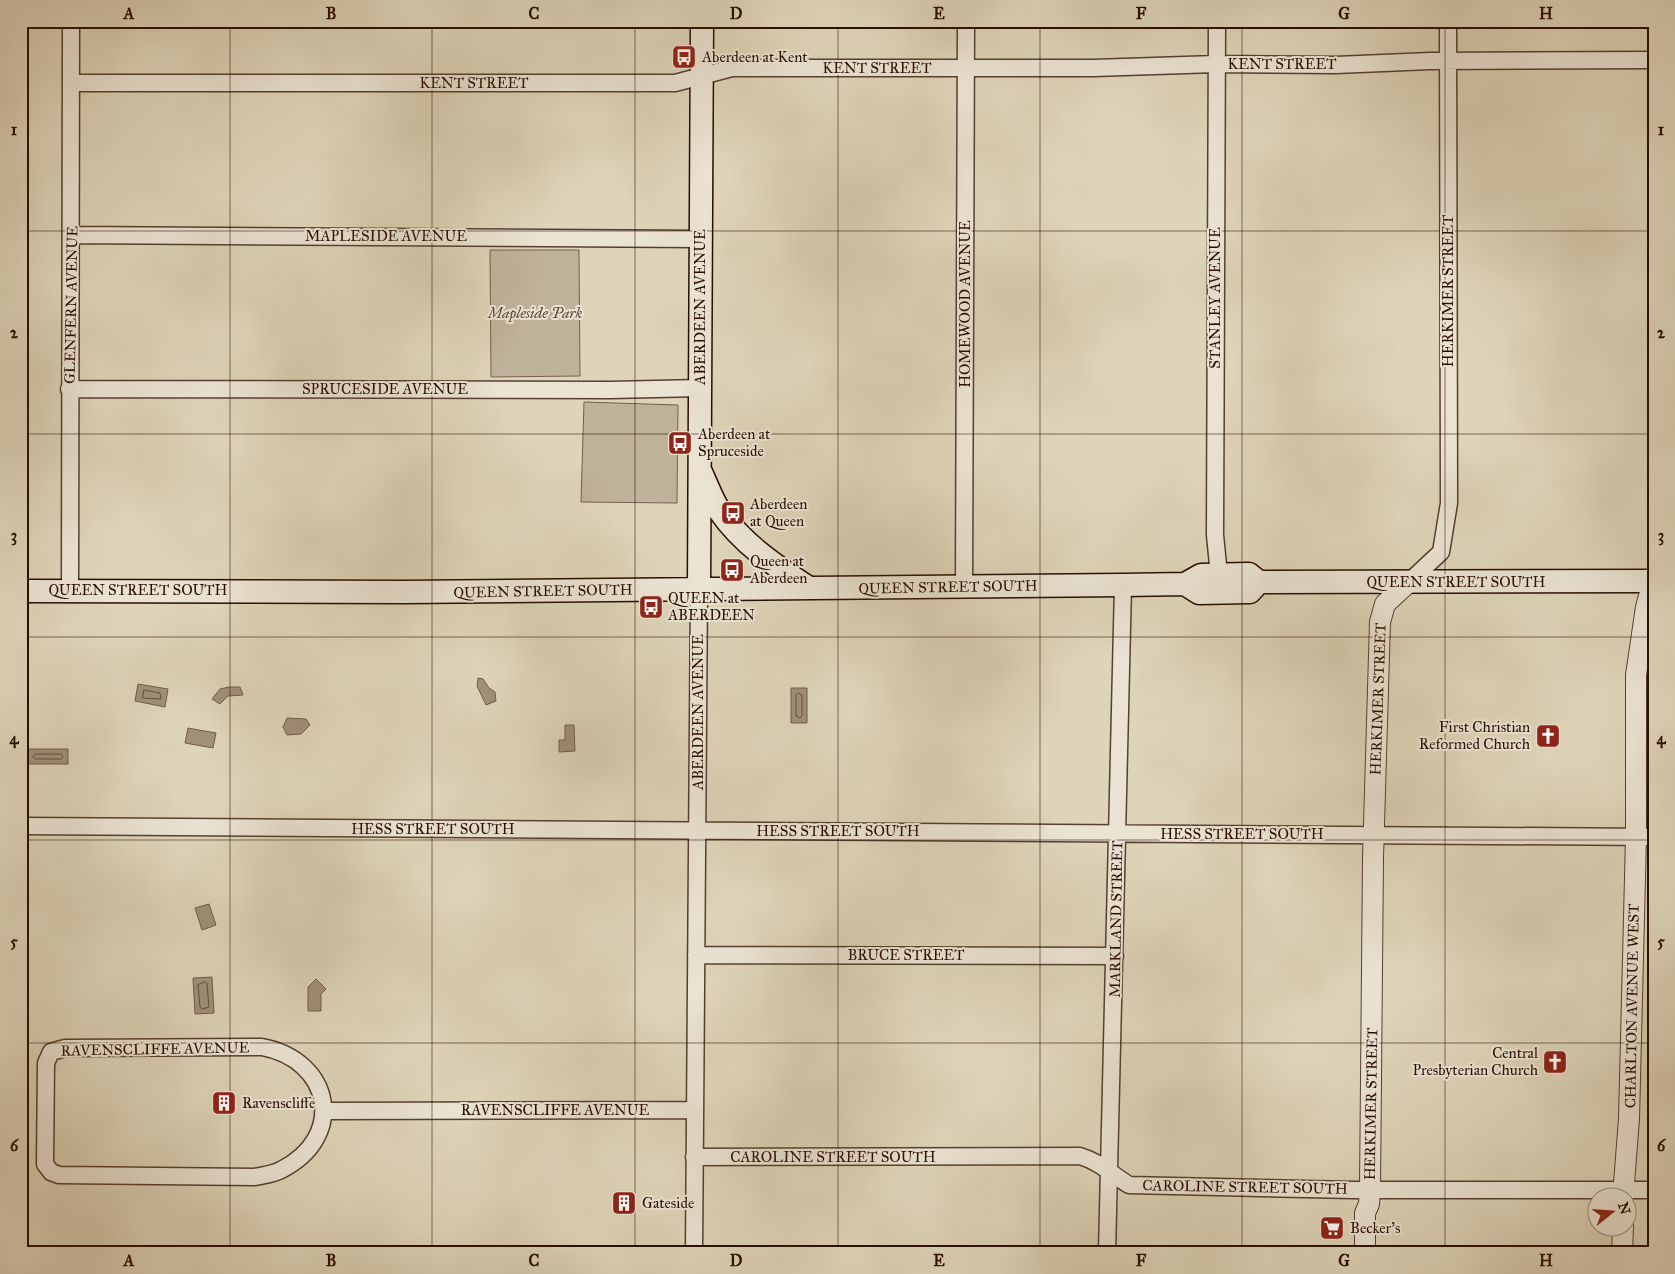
<svg xmlns="http://www.w3.org/2000/svg" width="1675" height="1274" font-family="'IM FELL Great Primer',serif">
  <style>
    .green { fill: #bfb29a; stroke: #74604e }
    .water { fill: #a0907a; stroke: #705c4a }
    .lines { fill: none; stroke-linecap: round; stroke-linejoin: round }
    .shore { stroke: #644e3e; stroke-width: 1 }
    .minor-casing { stroke: #563f2f; stroke-width: 19 }
    .tertiary-casing { stroke: #563f2f; stroke-width: 22 }
    .secondary-casing { stroke: #290d01; stroke-width: 25 }
    .minor { stroke: #eae3d2; stroke-width: 16 }
    .tertiary { stroke: #eae3d2; stroke-width: 20 }
    .secondary { stroke: #eae3d2; stroke-width: 22 }
    .grid { fill: none; stroke: #290d01; stroke-width: 1; stroke-opacity: 0.55 }
    .labels { text-anchor: middle; dominant-baseline: central; stroke-width: 4; stroke-linejoin: round; paint-order: stroke }
    .poi-label { font-size: 15px; fill: #290d01; stroke: #eae3d2; text-anchor: start }
    .street-label { font-size: 15px; fill: #290d01; stroke: #eae3d2 }
    .park-label { font-size: 15px; font-style: italic; fill: #5e4737; stroke: #eae3d2 }
    .neatline { fill: none; stroke: #290d01; stroke-width: 2 }
    .grid-label { font-size: 16px; text-anchor: middle; font-weight: bold; fill: #290d01 }
  </style>
  <rect width="100%" height="100%" fill="#ded4b9"/>
  <filter id="stains"><feTurbulence type="fractalNoise" baseFrequency=".004" numOctaves="4"/><feColorMatrix values="0 0 0 0 .2 0 0 0 0 .09 0 0 0 0 .02 0 0 0 .5 -.17"/></filter>
  <radialGradient id="worn" r=".72"><stop offset=".6" stop-color="#630" stop-opacity="0"/><stop offset="1" stop-color="#630" stop-opacity=".3"/></radialGradient>
  <path class="green" d="M 490,250 L 579,250 L 580,376 L 491,377 Z
    M 584,402 L 678,405 L 677,503 L 581,502 Z"/>
  <path class="water" d="M 478,678 L 483,679 L 489,688 L 495,692 L 496,701 L 486,705 L 477,686 Z
    M 138,684 L 168,689 L 165,707 L 135,701 Z
    M 229,687 L 240,687 L 243,695 L 228,696 L 220,704 L 212,699 L 220,689 Z
    M 791,688 L 807,688 L 807,723 L 791,723 Z
    M 287,718 L 306,719 L 310,725 L 301,734 L 287,735 L 283,727 Z
    M 565,725 L 574,725 L 575,751 L 559,752 L 559,740 L 565,740 Z
    M 188,728 L 216,733 L 213,748 L 185,743 Z
    M 28,749 L 68,749 L 68,764 L 28,764 Z
    M 209,904 L 216,925 L 202,930 L 195,908 Z
    M 212,977 L 214,1013 L 195,1014 L 193,978 Z
    M 316,979 L 326,989 L 321,994 L 321,1011 L 308,1011 L 308,987 Z"/>
  <g class="lines">
    <path class="shore" d="M 144,690 L 160,693 L 161,699 L 143,698 Z
      M 798,693 L 802,695 L 802,716 L 800,718 L 796,716 L 796,695 Z
      M 36,754 L 61,754 L 63,757 L 61,759 L 36,759 L 33,757 Z
      M 205,982 L 207,984 L 209,1007 L 202,1009 L 200,1007 L 198,985 Z"/>
    <defs>
      <path id="minor" d="M 1217,21 L 1215,535 L 1219,575
        M 72,83 L 675,83 L 732,68 L 1093,68 L 1216,64 L 1336,65 L 1430,61 L 1654,60
        M 72,235 L 700,239
        M 69,389 L 610,390 L 701,388
        M 1410,581 L 1441,552 L 1449,503 L 1448,21
        M 964,586 L 966,21
        M 70,590 L 71,21
        M 21,826 L 1654,837
        M 696,955 L 1115,956
        M 262,1047 C 332,1060 347,1137 281,1170 C 274,1174 264,1175 255,1177 L 59,1175 L 51,1172 L 45,1164 L 46,1063 L 51,1052 L 65,1048 Z
        M 325,1111 L 694,1110
        M 694,1157 L 1080,1156 C 1102,1163 1111,1174 1129,1185 L 1353,1190 L 1654,1190
        M 694,1253 L 699,589
        M 1107,1253 L 1123,585"/>
      <path id="tertiary" d="M 1623,1196 L 1629,1119 L 1636,837 L 1636,675 L 1646,607 L 1653,581
        M 1365,1253 L 1365,1213 L 1369,1204 L 1370,1190 L 1373,858 L 1380,622 L 1385,604 L 1410,581
        M 1622,1253 L 1623,1226"/>
      <path id="secondary" d="M 701,472 C 707,485 712,499 719,510 C 741,543 777,567 809,588
        M 1185,584 L 1199,593 L 1250,592 L 1259,582
        M 699,589 L 702,21
        M 21,591 L 405,592 L 1123,585 L 1185,584 L 1201,575 L 1249,574 L 1259,582 L 1654,581"/>
    </defs>
    <use href="#minor" class="minor-casing"/>
    <use href="#tertiary" class="tertiary-casing"/>
    <use href="#secondary" class="secondary-casing"/>
    <use href="#minor" class="minor"/>
    <use href="#tertiary" class="tertiary"/>
    <use href="#secondary" class="secondary"/>
  </g>
  <path class="grid" d="M 230,21 L 230,1253M 432,21 L 432,1253M 635,21 L 635,1253M 838,21 L 838,1253M 1040,21 L 1040,1253M 1242,21 L 1242,1253M 1445,21 L 1445,1253M 21,231 L 1654,231M 21,434 L 1654,434M 21,637 L 1654,637M 21,840 L 1654,840M 21,1043 L 1654,1043"/>
  <defs>
    <symbol id="bus-square" viewBox="-11 -11 22 22"><rect x="-9" y="-9" width="18" height="18" rx="4" fill="#8f2418" stroke="#eae3d2"/><path d="M-5-6H5V4H4V6H2V4H-2V6H-4V4H-5ZM-3.5-4V0h7V-4ZM-3.5 1.2v1.5H-2V1.2ZM2 1.2v1.5H3.5V1.2Z" fill="#fff"/></symbol>
    <symbol id="church-square" viewBox="-11 -11 22 22"><rect x="-9" y="-9" width="18" height="18" rx="4" fill="#8f2418" stroke="#eae3d2"/><path d="M-1.2-6h2.4v3.5h3.3v2.4h-3.3V6h-2.4V-.1h-3.3v-2.4h3.3Z" fill="#fff"/></symbol>
    <symbol id="building-square" viewBox="-11 -11 22 22"><rect x="-9" y="-9" width="18" height="18" rx="4" fill="#8f2418" stroke="#eae3d2"/><path d="M-4-6H4V6H1V3H-1V6H-4ZM-2.5-4.3h1.7v1.8h-1.7ZM.8-4.3h1.7v1.8H.8ZM-2.5-1h1.7V.8h-1.7ZM.8-1h1.7V.8H.8Z" fill="#fff"/></symbol>
    <symbol id="supermarket-square" viewBox="-11 -11 22 22"><rect x="-9" y="-9" width="18" height="18" rx="4" fill="#8f2418" stroke="#eae3d2"/><path d="M-6-5.5h2.5l.6 2H6L4.5 2H-2.5L-4.4-4H-6ZM-1.5 3.2a1.3 1.3 0 1 0 .1 0ZM3 3.2a1.3 1.3 0 1 0 .1 0Z" fill="#fff"/></symbol>
  </defs>
  <g fill-rule="evenodd">
    <use href="#bus-square" x="670" y="43" width="28" height="28"/>
    <use href="#bus-square" x="666" y="429" width="28" height="28"/>
    <use href="#bus-square" x="719" y="499" width="28" height="28"/>
    <use href="#bus-square" x="718" y="556" width="28" height="28"/>
    <use href="#bus-square" x="637" y="593" width="28" height="28"/>
    <use href="#church-square" x="1534" y="722" width="28" height="28"/>
    <use href="#church-square" x="1541" y="1048" width="28" height="28"/>
    <use href="#building-square" x="210" y="1089" width="28" height="28"/>
    <use href="#building-square" x="610" y="1189" width="28" height="28"/>
    <use href="#supermarket-square" x="1318" y="1214" width="28" height="28"/>
  </g>
  <g class="labels">
    <g class="poi-label">
      <text x="702" y="57">Aberdeen at Kent</text>
      <text x="698" y="434">Aberdeen at<tspan x="698" dy="17">Spruceside</tspan></text>
      <text x="750" y="504">Aberdeen<tspan x="750" dy="17">at Queen</tspan></text>
      <text x="750" y="561">Queen at<tspan x="750" dy="17">Aberdeen</tspan></text>
      <text x="668" y="598">QUEEN at<tspan x="668" dy="17">ABERDEEN</tspan></text>
      <text x="1530" y="727" text-anchor="end">First Christian<tspan x="1530" dy="17">Reformed Church</tspan></text>
      <text x="1538" y="1053" text-anchor="end">Central<tspan x="1538" dy="17">Presbyterian Church</tspan></text>
      <text x="242" y="1103">Ravenscliffe</text>
      <text x="642" y="1203">Gateside</text>
      <text x="1350" y="1228">Becker's</text>
    </g>
    <g class="street-label">
      <text x="1282" y="64">KENT STREET</text>
      <text x="877" y="68">KENT STREET</text>
      <text x="474" y="83">KENT STREET</text>
      <text x="386" y="236">MAPLESIDE AVENUE</text>
      <text transform="translate(1448 291) rotate(-90)">HERKIMER STREET</text>
      <text transform="translate(1215 298) rotate(-90)">STANLEY AVENUE</text>
      <text transform="translate(965 304) rotate(-90)">HOMEWOOD AVENUE</text>
      <text transform="translate(71 305) rotate(-89)">GLENFERN AVENUE</text>
      <text transform="translate(700 307) rotate(-90)">ABERDEEN AVENUE</text>
      <text x="385" y="389">SPRUCESIDE AVENUE</text>
      <text x="1456" y="582">QUEEN STREET SOUTH</text>
      <text transform="translate(948 587) rotate(-1)">QUEEN STREET SOUTH</text>
      <text x="138" y="590">QUEEN STREET SOUTH</text>
      <text transform="translate(543 591) rotate(-1)">QUEEN STREET SOUTH</text>
      <text transform="translate(1378 699) rotate(-88)">HERKIMER STREET</text>
      <text transform="translate(698 712) rotate(-90)">ABERDEEN AVENUE</text>
      <text x="433" y="829">HESS STREET SOUTH</text>
      <text x="838" y="831">HESS STREET SOUTH</text>
      <text x="1242" y="834">HESS STREET SOUTH</text>
      <text transform="translate(1116 919) rotate(-89)">MARKLAND STREET</text>
      <text x="906" y="955">BRUCE STREET</text>
      <text transform="translate(1632 1006) rotate(-89)">CHARLTON AVENUE WEST</text>
      <text transform="translate(155 1049) rotate(-1)">RAVENSCLIFFE AVENUE</text>
      <text transform="translate(1371 1104) rotate(-89)">HERKIMER STREET</text>
      <text x="555" y="1110">RAVENSCLIFFE AVENUE</text>
      <text x="833" y="1157">CAROLINE STREET SOUTH</text>
      <text transform="translate(1245 1187) rotate(1)">CAROLINE STREET SOUTH</text>
    </g>
    <g class="park-label">
      <text x="535" y="313">Mapleside Park</text>
    </g>
  </g>
  <rect width="1675" height="1274" fill="none" stroke="#ded4b9" stroke-width="55"/>
  <g transform="translate(1612 1212) rotate(73)"><circle r="24" fill="#eae3d2" stroke="#9d8d7e"/>
  <path d="M0-4L9 19L0 12L-9 19Z" fill="#8f2418"/>
  <text y="-8" font-size="14" font-weight="bold" text-anchor="middle" fill="#290d01">N</text>
  </g>
  <rect x="28" y="28" width="1620" height="1218" class="neatline"/>
  <g class="grid-label">
    <text x="129" y="19">A</text>
    <text x="331" y="19">B</text>
    <text x="534" y="19">C</text>
    <text x="736" y="19">D</text>
    <text x="939" y="19">E</text>
    <text x="1141" y="19">F</text>
    <text x="1344" y="19">G</text>
    <text x="1546" y="19">H</text>
    <text x="14" y="135">1</text>
    <text x="1661" y="135">1</text>
    <text x="14" y="338">2</text>
    <text x="1661" y="338">2</text>
    <text x="14" y="541">3</text>
    <text x="1661" y="541">3</text>
    <text x="14" y="744">4</text>
    <text x="1661" y="744">4</text>
    <text x="14" y="947">5</text>
    <text x="1661" y="947">5</text>
    <text x="14" y="1151">6</text>
    <text x="1661" y="1151">6</text>
    <text x="129" y="1266">A</text>
    <text x="331" y="1266">B</text>
    <text x="534" y="1266">C</text>
    <text x="736" y="1266">D</text>
    <text x="939" y="1266">E</text>
    <text x="1141" y="1266">F</text>
    <text x="1344" y="1266">G</text>
    <text x="1546" y="1266">H</text>
  </g>
  <rect width="100%" height="100%" filter="url(#stains)"/>
  <rect width="100%" height="100%" fill="url(#worn)"/>
</svg>
